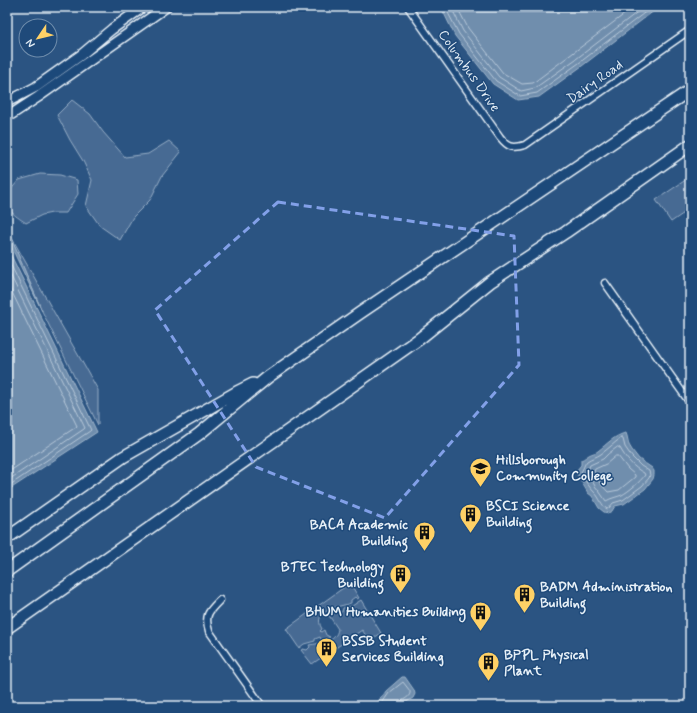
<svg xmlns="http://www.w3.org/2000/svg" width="697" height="713" font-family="Mynerve,sans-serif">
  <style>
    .green { fill: #476b93; stroke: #98aec6 }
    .water { fill: #708ead; stroke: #a0b6cb }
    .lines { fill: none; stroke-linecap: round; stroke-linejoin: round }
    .shore { stroke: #b8c9da; stroke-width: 1 }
    .street-casing { stroke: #e8f1f8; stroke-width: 9 }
    .secondary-casing { stroke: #e8f1f8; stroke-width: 12 }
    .highway-casing { stroke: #e8f1f8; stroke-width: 14 }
    .street { stroke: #1f4a7a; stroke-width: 6 }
    .secondary { stroke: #1f4a7a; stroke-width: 9 }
    .highway { stroke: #1f4a7a; stroke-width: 11 }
    .marked { fill: none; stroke: #82a0e8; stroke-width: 3; stroke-dasharray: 8 5; stroke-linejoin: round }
    .labels { text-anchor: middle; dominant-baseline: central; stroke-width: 3; stroke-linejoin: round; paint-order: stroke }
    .street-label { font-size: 14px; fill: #e8f1f8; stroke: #1f4a7a }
    .poi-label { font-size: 14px; font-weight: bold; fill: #e8f1f8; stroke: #1f4a7a; text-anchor: start }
  </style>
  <rect width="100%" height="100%" fill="#2b5482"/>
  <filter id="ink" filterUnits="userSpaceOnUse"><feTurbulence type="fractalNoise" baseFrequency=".025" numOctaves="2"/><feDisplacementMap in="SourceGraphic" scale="8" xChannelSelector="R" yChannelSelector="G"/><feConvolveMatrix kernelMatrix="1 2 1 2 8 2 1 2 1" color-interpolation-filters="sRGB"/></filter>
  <g filter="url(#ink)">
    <path class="green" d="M 72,100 L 90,114 L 103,132 L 125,157 L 148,154 L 169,141 L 181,152 L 162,176 L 150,200 L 133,217 L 120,240 L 100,226 L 86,206 L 92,180 L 83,161 L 70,140 L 57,115 Z
      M 40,174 L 60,175 L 77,180 L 78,194 L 66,213 L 52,213 L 42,215 L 26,223 C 13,214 7,212 7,194 L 19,180 Z
      M 690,177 L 690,209 L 671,222 L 656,200 Z
      M 8,231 L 98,390 L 98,425 L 42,311 Z
      M 350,583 L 359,598 L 357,599 L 355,597 L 351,600 L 351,603 C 339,607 311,610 322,629 L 320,631 L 321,632 L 324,630 L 326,635 L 330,637 L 322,641 L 320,637 L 315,639 L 315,641 L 304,644 L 299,648 L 286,629 Z
      M 361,600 L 381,633 L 370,641 L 362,630 L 312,664 L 301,650 L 303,649 L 307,650 L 310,647 L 309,645 C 320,643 336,643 338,629 L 330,617 L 327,615 L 336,610 C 338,612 339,613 342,612 L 343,608 L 352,606 Z"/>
    <path class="water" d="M 441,7 L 659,7 L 582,66 L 539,97 L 518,100 L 493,84 L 455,36 Z
      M 7,229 L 8,231 L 42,311 L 7,238 Z
      M 7,247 L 97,432 L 7,491 Z
      M 626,433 L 627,436 L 629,445 L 632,450 L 639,459 L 652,468 L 654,471 L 654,475 L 653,479 L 645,489 L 624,504 L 615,506 L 612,511 L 608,513 L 604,512 L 599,508 L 592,496 L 588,493 L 577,474 L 576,471 L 581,465 L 581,460 C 584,459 587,456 589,455 C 592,453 596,453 598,451 C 607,444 615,435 626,433 Z
      M 402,677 L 405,677 L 414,690 L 415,694 L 413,698 L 400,706 L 376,706 L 376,704 L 384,694 L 386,691 Z"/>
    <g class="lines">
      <path class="shore" d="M 445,7 L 459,34 L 496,81 L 520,96 L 537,93 L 579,63 L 652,7
        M 451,7 L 463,31 L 499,77 L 521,91 L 535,88 L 576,59 L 644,7
        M 457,7 L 468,28 L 503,73 L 522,84 L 533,83 L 634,7
        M 7,257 L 91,430 L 90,431 L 7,487
        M 7,268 L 85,428 L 84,429 L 7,481
        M 7,282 L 77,426 L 76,427 L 7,473
        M 621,438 L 623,439 L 625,447 L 632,457 L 641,466 L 649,471 L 650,475 L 649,478 L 642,486 L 623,500 L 613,503 L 609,508 L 607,509 C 601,505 600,498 595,493 C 589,487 584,480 581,472 C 584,468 584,464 587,461 C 591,458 597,457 601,454 C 608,449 614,443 621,438 Z
        M 618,447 L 620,448 C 626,459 633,467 644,473 L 645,475 C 640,482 629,491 622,495 C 617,497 611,498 606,501 L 599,491 L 595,486 L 587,472 L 590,465 L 603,459 L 608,454 Z
        M 616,456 L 618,456 L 628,469 L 635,475 L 635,477 L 619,490 L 608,492 L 599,482 L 594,472 L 595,469 L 606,464 Z
        M 380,706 L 389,693 L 403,682 L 410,691 C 411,697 404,699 400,702 L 399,706"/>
      <defs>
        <path id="street" d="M 408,7 L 500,137 C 508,147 512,149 525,145 L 690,30
          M 605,283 L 690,403
          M 220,600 C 209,611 204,615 209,631 L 262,706"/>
        <path id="secondary" d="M 7,102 L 36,87 L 81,55 L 112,29 L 143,7
          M 7,116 L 12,114 L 38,97 L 166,7"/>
        <path id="highway" d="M 7,538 L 123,457 L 237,392 L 253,384
          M 7,571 L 199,434 L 268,377 L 360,313 L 690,90
          M 7,628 L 419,339 L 490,282 L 566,232 L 690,145"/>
      </defs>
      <use href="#street" class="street-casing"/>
      <use href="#secondary" class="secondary-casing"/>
      <use href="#highway" class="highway-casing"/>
      <use href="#street" class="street"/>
      <use href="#secondary" class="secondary"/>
      <use href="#highway" class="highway"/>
    </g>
  </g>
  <path class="marked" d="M 278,202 L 514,236 L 519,365 L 385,518 L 256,467 L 155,310 Z"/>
  <defs>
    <symbol id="university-pin" viewBox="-11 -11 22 30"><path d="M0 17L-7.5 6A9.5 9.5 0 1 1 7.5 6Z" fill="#ffd166" stroke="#1f4a7a"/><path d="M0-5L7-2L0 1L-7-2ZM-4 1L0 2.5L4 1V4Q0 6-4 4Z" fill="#111"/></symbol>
    <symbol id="building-pin" viewBox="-11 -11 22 30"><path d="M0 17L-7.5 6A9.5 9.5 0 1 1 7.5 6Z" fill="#ffd166" stroke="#1f4a7a"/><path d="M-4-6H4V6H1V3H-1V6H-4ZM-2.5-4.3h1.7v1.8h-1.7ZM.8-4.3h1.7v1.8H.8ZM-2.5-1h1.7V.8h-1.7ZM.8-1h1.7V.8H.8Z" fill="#111"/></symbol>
  </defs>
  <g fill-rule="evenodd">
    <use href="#university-pin" x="468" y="456" width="25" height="34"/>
    <use href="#building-pin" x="458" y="502" width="25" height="34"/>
    <use href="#building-pin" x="412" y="520" width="25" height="34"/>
    <use href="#building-pin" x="388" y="562" width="25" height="34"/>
    <use href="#building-pin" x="512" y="582" width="25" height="34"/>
    <use href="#building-pin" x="468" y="600" width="25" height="34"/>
    <use href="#building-pin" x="314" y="636" width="25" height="34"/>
    <use href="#building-pin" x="476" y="650" width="25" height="34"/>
  </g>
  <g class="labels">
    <g class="street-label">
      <text transform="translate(469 71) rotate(55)">Columbus Drive</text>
      <text transform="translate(595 82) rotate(-35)">Dairy Road</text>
    </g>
    <g class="poi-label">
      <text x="496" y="460">Hillsborough<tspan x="496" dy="16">Community College</tspan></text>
      <text x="486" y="506">BSCI Science<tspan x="486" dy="16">Building</tspan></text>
      <text x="408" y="525" text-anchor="end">BACA Academic<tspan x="408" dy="16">Building</tspan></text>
      <text x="384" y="567" text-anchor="end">BTEC Technology<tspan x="384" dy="16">Building</tspan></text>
      <text x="540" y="587">BADM Administration<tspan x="540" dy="16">Building</tspan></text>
      <text x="466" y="612" text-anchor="end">BHUM Humanities Building</text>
      <text x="342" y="641">BSSB Student<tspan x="342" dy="16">Services Building</tspan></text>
      <text x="504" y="655">BPPL Physical<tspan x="504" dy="16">Plant</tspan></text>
    </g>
  </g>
  <rect width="697" height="713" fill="none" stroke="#1f4a7a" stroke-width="24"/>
  <rect x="12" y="12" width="673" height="689" fill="none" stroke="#e8f1f8" stroke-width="1.5" filter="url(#ink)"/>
  <g transform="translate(38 38) rotate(235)"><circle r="19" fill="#1f4a7a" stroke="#6f8dac"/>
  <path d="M0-3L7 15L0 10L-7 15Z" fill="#ffd166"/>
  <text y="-6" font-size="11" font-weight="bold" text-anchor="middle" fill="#e8f1f8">N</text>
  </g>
</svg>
